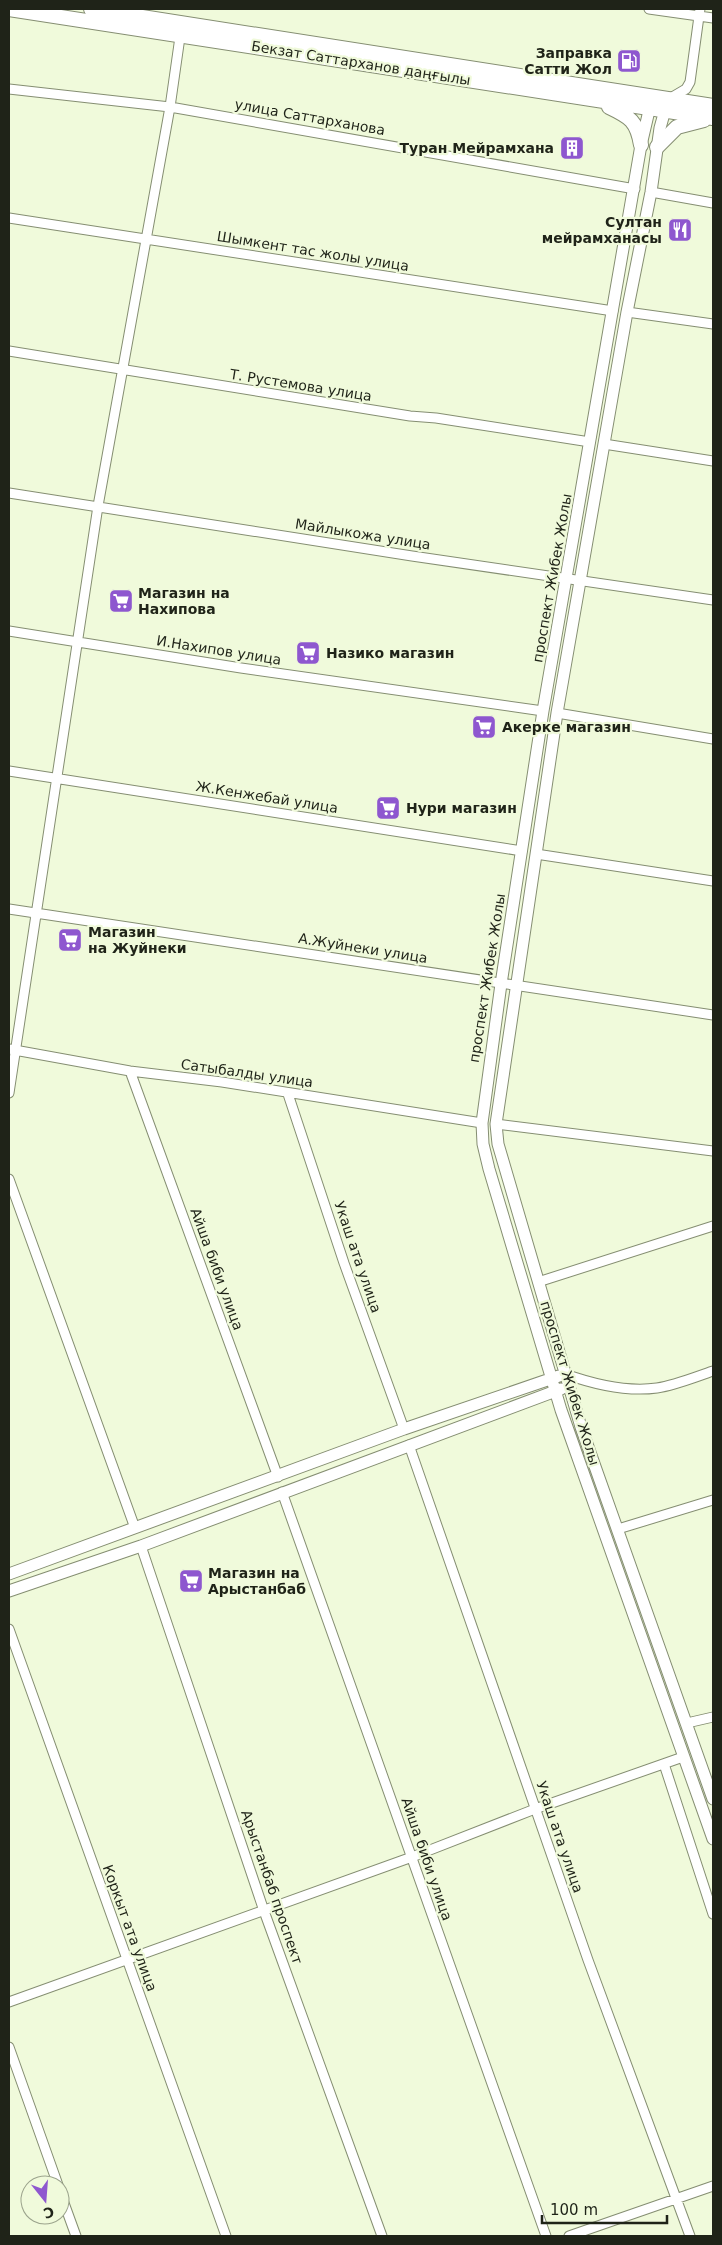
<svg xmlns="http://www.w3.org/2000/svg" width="722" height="2245" font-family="'DejaVu Sans',sans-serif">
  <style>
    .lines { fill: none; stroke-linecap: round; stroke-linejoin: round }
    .minor-casing { stroke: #858e72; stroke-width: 11 }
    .tertiary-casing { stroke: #858e72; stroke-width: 13 }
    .primary-casing { stroke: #858e72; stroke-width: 16 }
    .minor { stroke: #fff; stroke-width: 9 }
    .tertiary { stroke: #fff; stroke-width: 11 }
    .primary { stroke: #fff; stroke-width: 14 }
    .labels { text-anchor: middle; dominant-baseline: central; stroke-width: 4.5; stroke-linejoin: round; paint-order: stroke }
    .poi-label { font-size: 14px; font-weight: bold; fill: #1f2318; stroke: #f0fadb; text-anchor: start }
    .street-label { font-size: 14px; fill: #1f2318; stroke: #f0fadb }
  </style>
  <rect width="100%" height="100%" fill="#f0fadb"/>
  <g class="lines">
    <defs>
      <path id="minor" d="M 649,9 L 713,18
        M 9,89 L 170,107 L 635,189
        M 669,99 L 686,89 L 690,82 L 700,9
        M 651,192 L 713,203
        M 9,218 L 613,311
        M 627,312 L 713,324
        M 9,351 L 410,416 L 436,418 L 590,442
        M 604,444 L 713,461
        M 9,493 L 412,556 L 713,600
        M 9,631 L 241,668 L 543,711
        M 557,713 L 713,739
        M 9,771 L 522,851
        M 536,854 L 713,881
        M 9,909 L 713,1015
        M 9,1049 L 130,1071 L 222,1082 L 482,1123
        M 130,1071 L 278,1477
        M 9,1093 L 98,506 L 170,107 L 181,30
        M 288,1094 L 344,1263 L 404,1429
        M 496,1124 L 713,1151
        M 9,1179 L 135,1528
        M 538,1282 L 713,1226
        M 565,1374 C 593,1384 628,1392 657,1388 C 676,1385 695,1377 713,1371
        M 409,1445 L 588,1960 L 690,2236
        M 282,1492 L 546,2236
        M 618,1529 L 713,1500
        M 141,1546 L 264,1911 L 382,2236
        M 9,1629 L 226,2236
        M 687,1723 L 713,1717
        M 664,1764 L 713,1914
        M 9,2002 L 412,1857 L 535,1809 L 683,1757
        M 9,2047 L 58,2185
        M 60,2192 L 76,2236
        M 569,2236 L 713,2186"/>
      <path id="tertiary" d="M 651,102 L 641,145 L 543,711 L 501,984 L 482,1123 L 483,1144 L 489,1169 L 561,1410 L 713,1839
        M 667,103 L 660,128 L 651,192 L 627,312 L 557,713 L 496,1124 L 498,1144 L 581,1427 L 713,1799
        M 9,1574 L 404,1429 L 559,1376
        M 9,1591 L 141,1546 L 561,1389"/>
      <path id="primary" d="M 9,9 L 713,118
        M 91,9 L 713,106
        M 609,107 C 630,117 637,121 641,145
        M 657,147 L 677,127 L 704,120"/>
    </defs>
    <use href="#minor" class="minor-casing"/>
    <use href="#tertiary" class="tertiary-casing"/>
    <use href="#primary" class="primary-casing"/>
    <use href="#minor" class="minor"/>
    <use href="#tertiary" class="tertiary"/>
    <use href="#primary" class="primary"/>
  </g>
  <defs>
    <symbol id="fuel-square" viewBox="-11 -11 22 22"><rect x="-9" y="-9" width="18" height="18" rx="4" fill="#8e57cf" stroke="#f0fadb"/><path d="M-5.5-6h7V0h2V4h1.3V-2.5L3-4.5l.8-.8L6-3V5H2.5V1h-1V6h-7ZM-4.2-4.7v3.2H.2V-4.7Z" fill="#fff"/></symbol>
    <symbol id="building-square" viewBox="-11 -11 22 22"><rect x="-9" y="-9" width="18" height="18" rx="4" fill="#8e57cf" stroke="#f0fadb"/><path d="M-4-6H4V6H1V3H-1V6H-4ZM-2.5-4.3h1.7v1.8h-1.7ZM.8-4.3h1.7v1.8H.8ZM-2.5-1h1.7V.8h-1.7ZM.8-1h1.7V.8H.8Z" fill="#fff"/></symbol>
    <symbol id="restaurant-square" viewBox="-11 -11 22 22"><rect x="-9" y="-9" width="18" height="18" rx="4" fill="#8e57cf" stroke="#f0fadb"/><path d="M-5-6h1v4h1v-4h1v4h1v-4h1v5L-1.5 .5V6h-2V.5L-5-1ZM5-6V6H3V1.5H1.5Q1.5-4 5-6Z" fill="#fff"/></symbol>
    <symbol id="supermarket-square" viewBox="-11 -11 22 22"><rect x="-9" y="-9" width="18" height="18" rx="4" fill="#8e57cf" stroke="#f0fadb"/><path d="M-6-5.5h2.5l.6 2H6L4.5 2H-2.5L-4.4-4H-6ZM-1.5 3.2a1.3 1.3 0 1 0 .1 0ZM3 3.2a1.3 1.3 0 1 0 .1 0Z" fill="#fff"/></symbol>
  </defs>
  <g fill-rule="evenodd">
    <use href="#fuel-square" x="615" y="47" width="28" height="28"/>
    <use href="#building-square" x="558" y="134" width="28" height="28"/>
    <use href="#restaurant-square" x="666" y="216" width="28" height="28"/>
    <use href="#supermarket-square" x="107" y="587" width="28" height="28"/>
    <use href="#supermarket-square" x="294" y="639" width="28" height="28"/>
    <use href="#supermarket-square" x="470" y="713" width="28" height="28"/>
    <use href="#supermarket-square" x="374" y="794" width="28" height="28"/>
    <use href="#supermarket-square" x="56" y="926" width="28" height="28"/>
    <use href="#supermarket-square" x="177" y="1567" width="28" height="28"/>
  </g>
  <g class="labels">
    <g class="poi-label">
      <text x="612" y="53" text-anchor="end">Заправка<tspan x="612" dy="16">Сатти Жол</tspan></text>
      <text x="554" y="148" text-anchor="end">Туран Мейрамхана</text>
      <text x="662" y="222" text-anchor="end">Султан<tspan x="662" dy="16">мейрамханасы</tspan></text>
      <text x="138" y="593">Магазин на<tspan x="138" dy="16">Нахипова</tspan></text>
      <text x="326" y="653">Назико магазин</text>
      <text x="502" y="727">Акерке магазин</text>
      <text x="406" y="808">Нури магазин</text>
      <text x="88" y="932">Магазин<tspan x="88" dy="16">на Жуйнеки</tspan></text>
      <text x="208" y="1573">Магазин на<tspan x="208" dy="16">Арыстанбаб</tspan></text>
    </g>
    <g class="street-label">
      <text transform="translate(361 63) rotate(9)">Бекзат Саттарханов даңғылы</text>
      <text transform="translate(310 117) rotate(10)">улица Саттарханова</text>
      <text transform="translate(313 251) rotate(9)">Шымкент тас жолы улица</text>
      <text transform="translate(301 385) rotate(9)">Т. Рустемова улица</text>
      <text transform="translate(363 534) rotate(9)">Майлыкожа улица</text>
      <text transform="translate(552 578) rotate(-80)">проспект Жибек Жолы</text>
      <text transform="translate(219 650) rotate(9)">И.Нахипов улица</text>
      <text transform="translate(267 797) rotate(9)">Ж.Кенжебай улица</text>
      <text transform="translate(363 948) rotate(9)">А.Жуйнеки улица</text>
      <text transform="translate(487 978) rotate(-81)">проспект Жибек Жолы</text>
      <text transform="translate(247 1073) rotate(8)">Сатыбалды улица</text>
      <text transform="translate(358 1257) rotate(71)">Укаш ата улица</text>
      <text transform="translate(217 1269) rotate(70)">Айша биби улица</text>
      <text transform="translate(570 1383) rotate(73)">проспект Жибек Жолы</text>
      <text transform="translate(560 1837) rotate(71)">Укаш ата улица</text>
      <text transform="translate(427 1859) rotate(71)">Айша биби улица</text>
      <text transform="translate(272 1887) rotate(71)">Арыстанбаб проспект</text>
      <text transform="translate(130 1928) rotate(70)">Коркыт ата улица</text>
    </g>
  </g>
  <rect width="722" height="2245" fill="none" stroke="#1f2318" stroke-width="20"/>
  <g transform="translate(45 2200) rotate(163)"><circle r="24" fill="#f0fadb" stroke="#9ca48d"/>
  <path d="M0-4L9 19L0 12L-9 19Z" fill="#8e57cf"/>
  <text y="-8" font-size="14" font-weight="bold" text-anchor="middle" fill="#1f2318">С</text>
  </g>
  <path d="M542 2215v8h125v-8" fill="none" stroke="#1f2318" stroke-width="2.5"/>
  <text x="550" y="2215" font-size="15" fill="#1f2318" stroke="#f0fadb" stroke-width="4" paint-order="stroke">100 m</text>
</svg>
